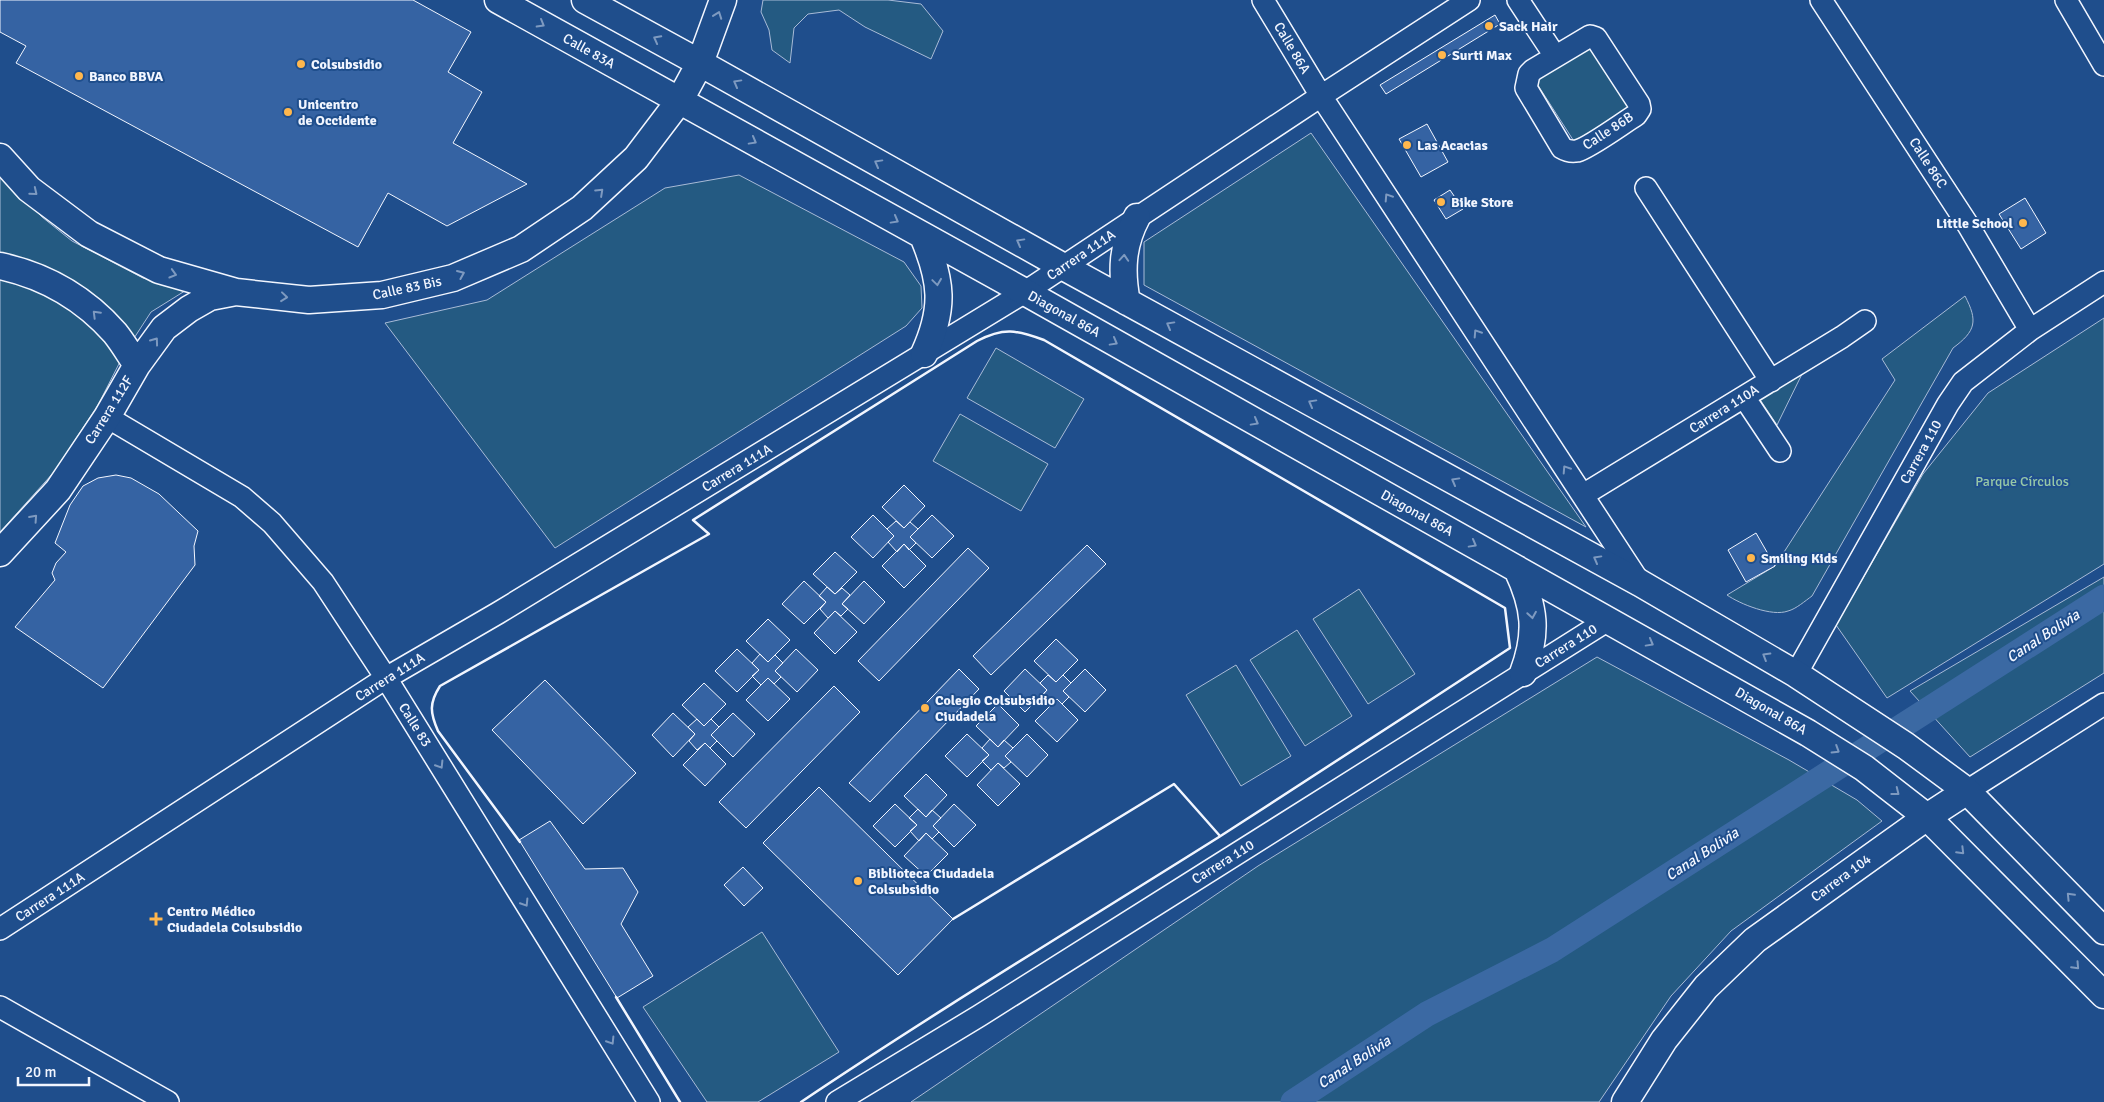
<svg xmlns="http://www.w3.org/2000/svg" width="2104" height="1102" font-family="Signika,sans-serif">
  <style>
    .green { fill: #245a82; stroke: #a8bbd7 }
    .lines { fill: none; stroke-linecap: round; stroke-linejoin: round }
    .canal { stroke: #3b69a3; stroke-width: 25 }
    .building { fill: #3563a3; stroke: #f2f6ff }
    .minor-casing { stroke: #f2f6ff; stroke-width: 24 }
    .tertiary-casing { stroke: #f2f6ff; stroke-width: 29 }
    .minor { stroke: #1f4e8c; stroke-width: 21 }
    .tertiary { stroke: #1f4e8c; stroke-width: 26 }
    .wall { stroke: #f2f6ff; stroke-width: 2.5 }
    .oneway { stroke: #7e9ac0 }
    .poi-dot { fill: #ffb74d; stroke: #1f4e8c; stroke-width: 2 }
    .labels { text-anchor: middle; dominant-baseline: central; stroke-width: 4; stroke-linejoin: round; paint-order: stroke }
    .poi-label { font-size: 14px; font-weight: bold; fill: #f2f6ff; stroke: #1f4e8c; text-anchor: start }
    .street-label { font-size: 14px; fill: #f2f6ff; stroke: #1f4e8c }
    .park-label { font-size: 14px; fill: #97c8a6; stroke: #1f4e8c }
    .water-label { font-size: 15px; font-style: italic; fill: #f2f6ff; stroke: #1f4e8c }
  </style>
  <rect width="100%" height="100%" fill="#1f4e8c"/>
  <path class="green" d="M 763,0 L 888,0 L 921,4 L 943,31 L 931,59 L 865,27 L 839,10 L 808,14 L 794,28 L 790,63 L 772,50 L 769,30 L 761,12 Z
    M 1592,40 L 1638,110 L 1577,146 L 1532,76 Z
    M 1311,133 L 1586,527 L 1144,285 L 1144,242 Z
    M 0,175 L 42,217 L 72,241 L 143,278 L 188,289 L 151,312 L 125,352 L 98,405 L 54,472 L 0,532 Z
    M 739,175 L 904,262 L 921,286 L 922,308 L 906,326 L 555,548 L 385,323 L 487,300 L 665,188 Z
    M 1965,296 C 1978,321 1976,331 1953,348 L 1812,596 C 1805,601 1796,609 1788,611 C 1772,617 1740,604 1727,595 L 1775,566 L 1895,380 L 1882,359 Z
    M 2104,318 L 2104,564 L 1887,698 L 1836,625 L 1923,474 L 1988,393 Z
    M 996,348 L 1084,399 L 1055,448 L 967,398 Z
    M 1803,372 L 1777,425 L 1759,398 Z
    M 960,414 L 1048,464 L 1021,511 L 933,461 Z
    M 2104,577 L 2104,673 L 1970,757 L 1910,691 Z
    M 1359,589 L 1415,674 L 1368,704 L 1313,619 Z
    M 1297,630 L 1352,716 L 1305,746 L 1250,660 Z
    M 1597,657 L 1789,760 L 1857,800 L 1882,821 L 1731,931 L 1671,996 L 1599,1102 L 911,1102 L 1258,866 Z
    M 1236,665 L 1291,756 L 1241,786 L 1186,695 Z
    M 762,932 L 839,1052 L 758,1102 L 707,1102 L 643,1007 Z"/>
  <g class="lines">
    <path class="canal" d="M 1293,1102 L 1427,1014 L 1552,950 L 2104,597"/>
  </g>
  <path class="building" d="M 0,0 L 413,0 L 471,32 L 448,72 L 482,92 L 453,143 L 527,184 L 447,226 L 388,193 L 358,247 L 16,63 L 26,46 L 0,32 Z
    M 1495,15 L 1500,24 L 1386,94 L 1380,85 Z
    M 1427,124 L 1448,162 L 1421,177 L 1399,139 Z
    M 1450,190 L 1463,209 L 1446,219 L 1434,200 Z
    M 2025,198 L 2046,233 L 2021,249 L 1999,214 Z
    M 116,475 L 131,478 L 159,494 L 198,531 L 194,546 L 195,565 L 103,688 L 15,627 L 55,580 L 52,573 L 56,563 L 66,552 L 55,543 L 70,505 L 83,486 L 98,478 Z
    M 904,485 L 925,506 L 904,528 L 882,507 Z
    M 873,515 L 894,536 L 873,558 L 851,537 Z
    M 932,515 L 954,536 L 932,558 L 910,537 Z
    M 896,521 L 904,528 L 910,522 L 918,529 L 910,537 L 916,543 L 909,550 L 904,544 L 897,552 L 888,542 L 894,536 L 887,529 Z
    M 1756,533 L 1775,566 L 1746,582 L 1728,550 Z
    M 904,544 L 926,566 L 904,588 L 882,566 Z
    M 1087,545 L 1106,564 L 991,675 L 973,656 Z
    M 968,548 L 989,568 L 879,681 L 858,661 Z
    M 835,552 L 857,572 L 835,594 L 813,574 Z
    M 804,581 L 826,602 L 804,624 L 782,604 Z
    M 864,581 L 885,602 L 864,624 L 842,604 Z
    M 827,587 L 835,594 L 842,588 L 850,595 L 842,604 L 848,609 L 841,616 L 835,611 L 828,618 L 820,609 L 826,602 L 819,596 Z
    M 835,611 L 857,632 L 835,654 L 814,633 Z
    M 768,619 L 790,640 L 768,662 L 746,641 Z
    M 1056,639 L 1078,660 L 1056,682 L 1034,661 Z
    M 737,649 L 759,670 L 737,692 L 715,671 Z
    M 796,649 L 818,670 L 797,692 L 775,671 Z
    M 760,654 L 768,662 L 775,655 L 783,663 L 775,671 L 781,677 L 774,684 L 768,678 L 761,685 L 752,676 L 759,670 L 752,663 Z
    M 959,669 L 979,689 L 870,802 L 849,783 Z
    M 1025,669 L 1047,690 L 1025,712 L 1004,691 Z
    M 1085,669 L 1106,690 L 1085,712 L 1063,691 Z
    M 1048,675 L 1056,682 L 1063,675 L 1071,683 L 1063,691 L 1069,697 L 1062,704 L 1057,699 L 1050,706 L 1041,697 L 1047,690 L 1040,683 Z
    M 768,678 L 790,699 L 768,721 L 746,700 Z
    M 545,680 L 636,773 L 583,824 L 492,730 Z
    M 704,683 L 726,704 L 704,726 L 682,705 Z
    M 834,686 L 860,712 L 746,828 L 719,802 Z
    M 1057,699 L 1078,720 L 1057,742 L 1035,721 Z
    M 998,704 L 1019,725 L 998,747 L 976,726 Z
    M 673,713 L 695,734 L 673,757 L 652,735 Z
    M 733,713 L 755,734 L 733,757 L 711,735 Z
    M 697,719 L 704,726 L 711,719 L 719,727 L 711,735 L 717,741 L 710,748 L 705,743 L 697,750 L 689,741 L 695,734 L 688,727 Z
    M 967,734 L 989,755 L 967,777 L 945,756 Z
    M 1027,734 L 1048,755 L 1027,777 L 1005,756 Z
    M 990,739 L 998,747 L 1004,740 L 1013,748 L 1005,756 L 1011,762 L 1004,768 L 998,763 L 991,770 L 982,761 L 989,755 L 982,748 Z
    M 705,743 L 726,764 L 705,786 L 683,765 Z
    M 998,763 L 1020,784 L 998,806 L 977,785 Z
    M 926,774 L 947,795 L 926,817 L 904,796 Z
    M 819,787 L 953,919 L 898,975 L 763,843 Z
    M 895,804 L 917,825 L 895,847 L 873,826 Z
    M 954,804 L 976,825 L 954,847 L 933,826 Z
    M 918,809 L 926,817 L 932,810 L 941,818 L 933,826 L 939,832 L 932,839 L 926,833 L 919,841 L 910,831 L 917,825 L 909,818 Z
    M 550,821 L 585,869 L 623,868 L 638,892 L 621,924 L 653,976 L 617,998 L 519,840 Z
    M 926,833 L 948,854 L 926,876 L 904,856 Z
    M 743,867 L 763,888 L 744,906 L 724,885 Z"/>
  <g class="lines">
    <defs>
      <path id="minor" d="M 1263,0 L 1321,96 L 1640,583
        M 1518,0 L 1555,56
        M 1821,0 L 1968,225 L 2030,330
        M 2066,0 L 2104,65
        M 1590,36 L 1596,38 L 1639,104 L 1640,109 L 1636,115 C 1623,123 1589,148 1577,151 C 1571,152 1567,151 1562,148 L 1526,88 L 1529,74 L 1533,70 Z
        M 1646,188 L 1771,381
        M 1744,397 L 1780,451
        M 107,417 L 242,497 L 272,523 L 323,582 L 386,678 L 649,1102
        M 1583,495 L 1842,337 L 1865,321
        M 1796,674 L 1948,404 L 1963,382 L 2030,330 L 2104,282
        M 1967,791 L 2104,704
        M 0,929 L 386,678 L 498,613 L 1025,292 L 1321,96 L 1469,0
        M 0,1007 L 168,1102
        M 837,1102 L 979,1016 L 1608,620"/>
      <path id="tertiary" d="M 498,0 L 1025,292 L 1808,733 L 1864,768 L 1927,817 L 2104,995
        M 585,0 L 700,63 L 1062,266 L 1640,583 L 1796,674 L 1906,746 L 1967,791 L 2104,931
        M 0,157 L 29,189 L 89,234 L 159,270 L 236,292 L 309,300 L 382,295 L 453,278 L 521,249 L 582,208 L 636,158 L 680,100 L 700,63 L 723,0
        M 923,236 C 942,281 945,308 924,354
        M 0,266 C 46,276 84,298 115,333 C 123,343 130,355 137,365
        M 1127,302 C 1121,272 1122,245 1137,217
        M 0,553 L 58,490 L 107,417 L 137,365 L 164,328 L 189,309 L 210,297 L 236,292
        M 1517,569 C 1535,607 1538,633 1523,673
        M 1625,1102 L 1664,1040 L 1706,987 L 1755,940 L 1927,817 L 1967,791"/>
    </defs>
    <use href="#minor" class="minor-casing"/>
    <use href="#tertiary" class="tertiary-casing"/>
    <use href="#minor" class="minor"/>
    <use href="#tertiary" class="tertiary"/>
    <path class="wall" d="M 520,842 L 438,731 C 430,713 429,703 440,686 L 709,534 L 693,520 L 977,341 C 1004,327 1016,330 1044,340 L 1505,608 L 1510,648 C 1413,711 1316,775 1219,837 C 1079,925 938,1010 801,1102
      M 953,919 L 1174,784 L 1220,836
      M 616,997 L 680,1102"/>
  </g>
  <defs><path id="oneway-chevron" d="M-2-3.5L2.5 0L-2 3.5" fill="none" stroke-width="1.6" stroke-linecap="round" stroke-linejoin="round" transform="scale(1.25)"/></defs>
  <g class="oneway">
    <use href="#oneway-chevron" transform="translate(718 15) rotate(-70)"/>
    <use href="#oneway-chevron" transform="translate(541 24) rotate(30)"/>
    <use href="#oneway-chevron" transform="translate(657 39) rotate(-152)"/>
    <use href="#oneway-chevron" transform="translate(737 83) rotate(-151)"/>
    <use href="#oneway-chevron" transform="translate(753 141) rotate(29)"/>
    <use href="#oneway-chevron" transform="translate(878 163) rotate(-151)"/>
    <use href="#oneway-chevron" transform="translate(34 192) rotate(39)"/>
    <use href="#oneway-chevron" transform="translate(600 192) rotate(-43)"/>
    <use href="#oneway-chevron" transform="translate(1388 197) rotate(-123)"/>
    <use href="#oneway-chevron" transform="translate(895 220) rotate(29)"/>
    <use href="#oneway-chevron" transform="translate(1020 242) rotate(-151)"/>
    <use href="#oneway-chevron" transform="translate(1124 258) rotate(-86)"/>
    <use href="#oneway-chevron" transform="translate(173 274) rotate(16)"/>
    <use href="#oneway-chevron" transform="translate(461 274) rotate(-23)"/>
    <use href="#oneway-chevron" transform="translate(937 282) rotate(82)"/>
    <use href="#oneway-chevron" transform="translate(284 297) rotate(6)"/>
    <use href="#oneway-chevron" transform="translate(96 314) rotate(-135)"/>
    <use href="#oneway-chevron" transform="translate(1170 325) rotate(-151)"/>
    <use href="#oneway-chevron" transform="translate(1477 333) rotate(-123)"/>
    <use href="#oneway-chevron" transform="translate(155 341) rotate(-54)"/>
    <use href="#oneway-chevron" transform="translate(1114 342) rotate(29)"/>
    <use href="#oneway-chevron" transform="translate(1312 403) rotate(-151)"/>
    <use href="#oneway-chevron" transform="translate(1255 422) rotate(29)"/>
    <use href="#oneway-chevron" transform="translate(1566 469) rotate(-123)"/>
    <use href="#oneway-chevron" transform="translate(1455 481) rotate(-151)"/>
    <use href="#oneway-chevron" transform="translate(34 518) rotate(-48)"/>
    <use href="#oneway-chevron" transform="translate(1473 544) rotate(29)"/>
    <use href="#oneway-chevron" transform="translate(1597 559) rotate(-151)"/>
    <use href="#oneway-chevron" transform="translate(1532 615) rotate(81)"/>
    <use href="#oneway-chevron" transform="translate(1650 643) rotate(29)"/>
    <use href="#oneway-chevron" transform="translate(1766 656) rotate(-149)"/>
    <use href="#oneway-chevron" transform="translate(1836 750) rotate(32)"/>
    <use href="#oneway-chevron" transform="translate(440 765) rotate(58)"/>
    <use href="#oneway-chevron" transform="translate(1896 792) rotate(38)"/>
    <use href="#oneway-chevron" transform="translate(1961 851) rotate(45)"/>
    <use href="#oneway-chevron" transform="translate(2070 896) rotate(-134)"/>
    <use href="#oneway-chevron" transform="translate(525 903) rotate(58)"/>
    <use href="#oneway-chevron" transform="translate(2076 966) rotate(47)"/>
    <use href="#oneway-chevron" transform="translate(611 1041) rotate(58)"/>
  </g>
  <g class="poi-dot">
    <circle cx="1489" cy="26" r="5"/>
    <circle cx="1442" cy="55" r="5"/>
    <circle cx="301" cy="64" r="5"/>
    <circle cx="79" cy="76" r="5"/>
    <circle cx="288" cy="112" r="5"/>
    <circle cx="1407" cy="145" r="5"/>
    <circle cx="1441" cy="202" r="5"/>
    <circle cx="2023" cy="223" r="5"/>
    <circle cx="1751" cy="558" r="5"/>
    <circle cx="925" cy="708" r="5"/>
    <circle cx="858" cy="881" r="5"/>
    <path d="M153.5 911.5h5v5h5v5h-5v5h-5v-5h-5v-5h5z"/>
  </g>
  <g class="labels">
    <g class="poi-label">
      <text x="1499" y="26">Sack Hair</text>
      <text x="1452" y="55">Surti Max</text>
      <text x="311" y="64">Colsubsidio</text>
      <text x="89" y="76">Banco BBVA</text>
      <text x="298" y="104">Unicentro<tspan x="298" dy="16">de Occidente</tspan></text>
      <text x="1417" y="145">Las Acacias</text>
      <text x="1451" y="202">Bike Store</text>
      <text x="2013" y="223" text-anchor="end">Little School</text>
      <text x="1761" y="558">Smiling Kids</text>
      <text x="935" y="700">Colegio Colsubsidio<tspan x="935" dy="16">Ciudadela</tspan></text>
      <text x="868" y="873">Biblioteca Ciudadela<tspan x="868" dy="16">Colsubsidio</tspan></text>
      <text x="167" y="911">Centro Médico<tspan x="167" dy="16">Ciudadela Colsubsidio</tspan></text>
    </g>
    <g class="street-label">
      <text transform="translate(1292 48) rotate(59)">Calle 86A</text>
      <text transform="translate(589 51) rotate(29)">Calle 83A</text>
      <text transform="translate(1608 131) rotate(-33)">Calle 86B</text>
      <text transform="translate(1928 163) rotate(57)">Calle 86C</text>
      <text transform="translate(1081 255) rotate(-34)">Carrera 111A</text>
      <text transform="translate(407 288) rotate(-12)">Calle 83 Bis</text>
      <text transform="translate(1064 314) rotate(29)">Diagonal 86A</text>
      <text transform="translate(1724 409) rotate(-32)">Carrera 110A</text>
      <text transform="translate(109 410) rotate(-58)">Carrera 112F</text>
      <text transform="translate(1921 452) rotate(-61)">Carrera 110</text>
      <text transform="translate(737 468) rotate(-31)">Carrera 111A</text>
      <text transform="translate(1417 513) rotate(29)">Diagonal 86A</text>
      <text transform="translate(1566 646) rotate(-32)">Carrera 110</text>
      <text transform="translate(390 677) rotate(-32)">Carrera 111A</text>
      <text transform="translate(1771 711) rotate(30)">Diagonal 86A</text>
      <text transform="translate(415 725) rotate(58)">Calle 83</text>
      <text transform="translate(1223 862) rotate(-32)">Carrera 110</text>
      <text transform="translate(1841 878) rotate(-36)">Carrera 104</text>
      <text transform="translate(50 897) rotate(-33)">Carrera 111A</text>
    </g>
    <g class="park-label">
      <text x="2022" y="481">Parque Círculos</text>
    </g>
    <g class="water-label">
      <text transform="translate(2043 636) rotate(-33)">Canal Bolivia</text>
      <text transform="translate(1702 854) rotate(-33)">Canal Bolivia</text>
      <text transform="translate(1354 1062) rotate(-33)">Canal Bolivia</text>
    </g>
  </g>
  <path d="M18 1077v8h71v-8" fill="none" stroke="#f2f6ff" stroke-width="2.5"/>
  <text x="25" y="1077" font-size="15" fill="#f2f6ff" stroke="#1f4e8c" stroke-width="4" paint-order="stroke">20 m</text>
</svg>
